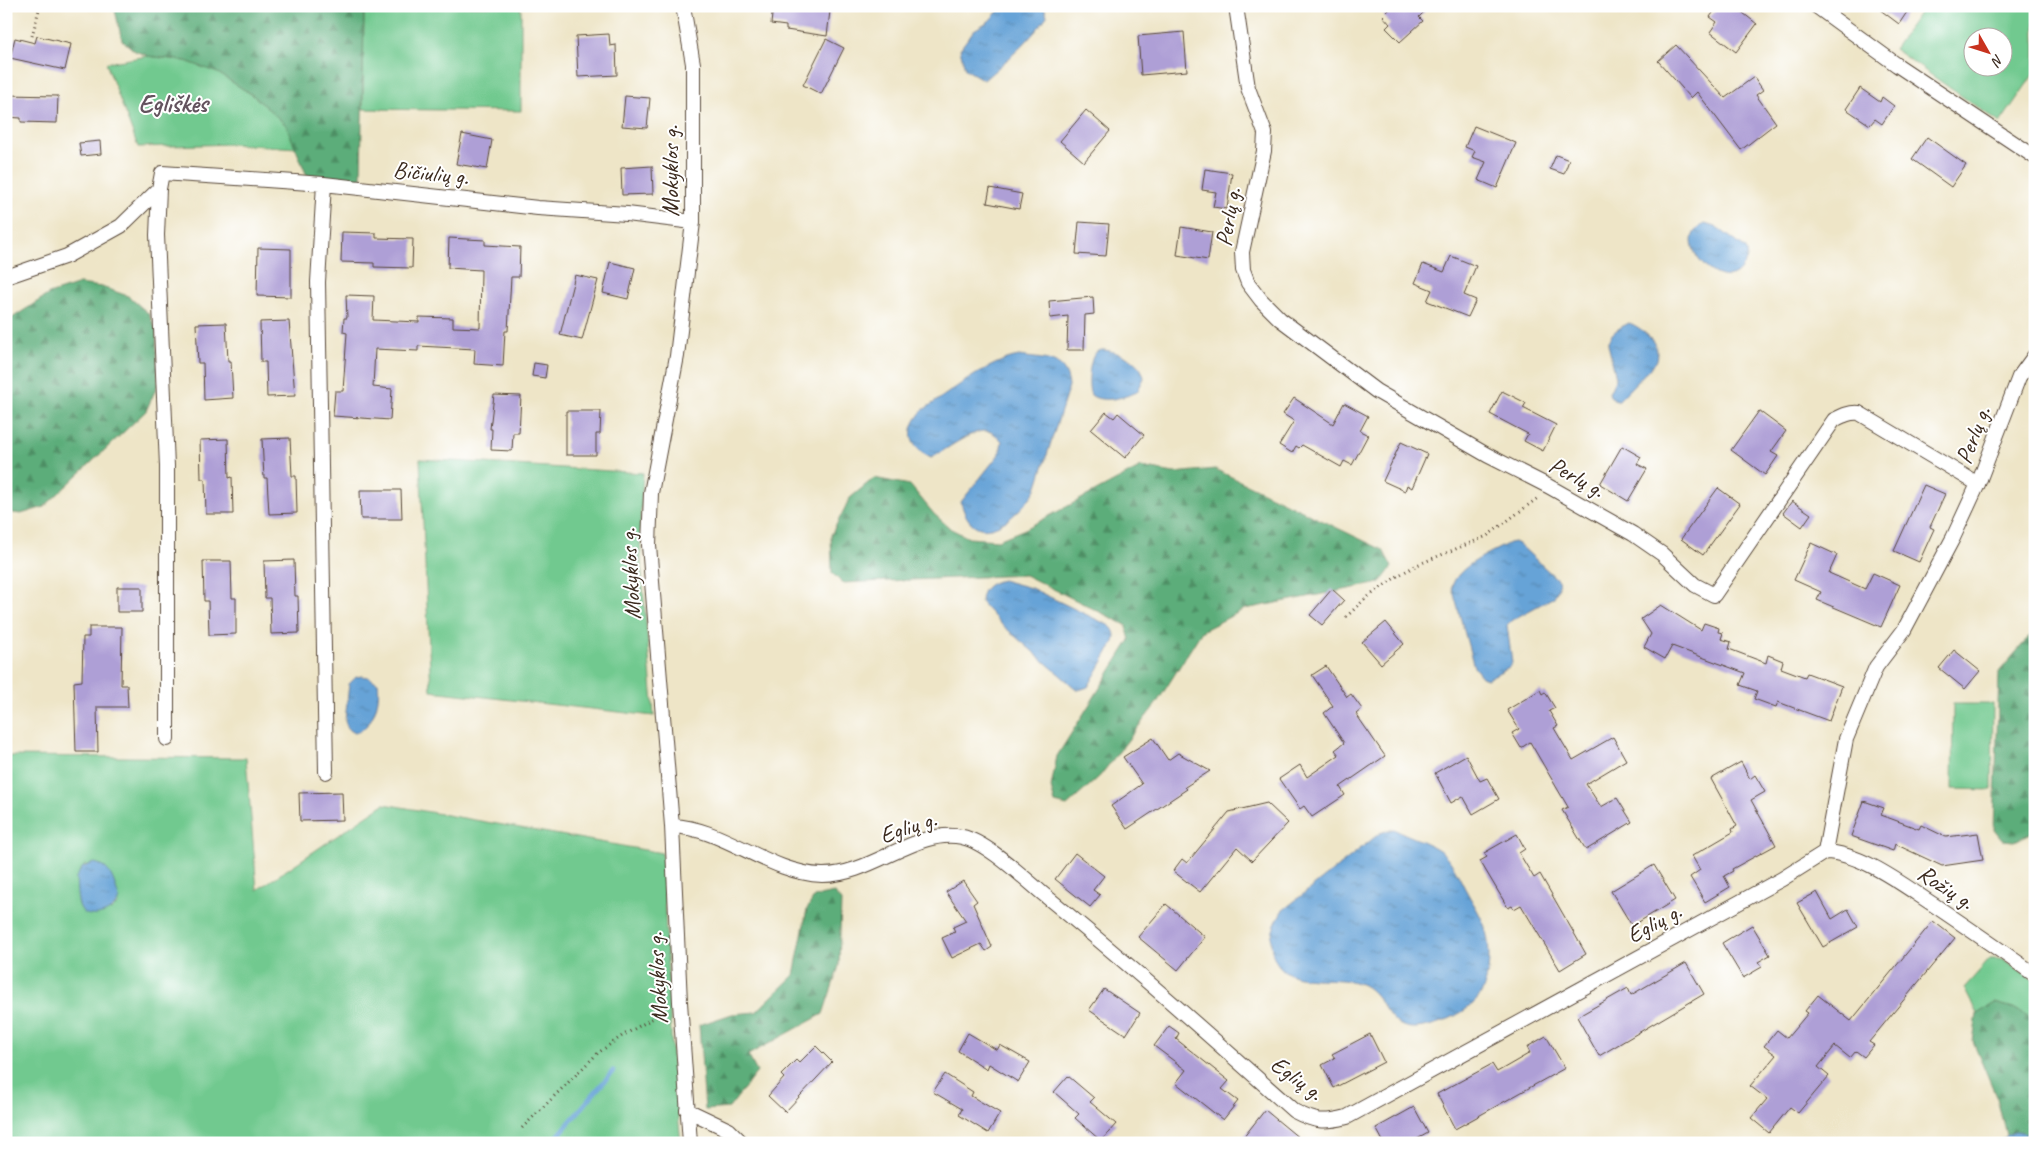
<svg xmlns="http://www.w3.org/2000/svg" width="2041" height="1149" font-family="Caveat,sans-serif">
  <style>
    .green { fill: #71c98f; stroke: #567a56; fill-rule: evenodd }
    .forest { fill: url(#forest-firs); stroke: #4c6c4c }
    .water { fill: url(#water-ripples); stroke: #50667a }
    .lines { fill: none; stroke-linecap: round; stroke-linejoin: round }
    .stream { stroke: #66a3d7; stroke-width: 5 }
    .building { fill: #ae9fd6 }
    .minor-casing { stroke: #564637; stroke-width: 16 }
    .path { stroke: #564637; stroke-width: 3; stroke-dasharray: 1 4; stroke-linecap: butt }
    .minor { stroke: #fff; stroke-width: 14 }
    .labels { text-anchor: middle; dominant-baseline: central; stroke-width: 4; stroke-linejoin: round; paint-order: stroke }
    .street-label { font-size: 24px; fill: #3b2a1e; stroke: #fff }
    .quarter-label { font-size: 26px; font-weight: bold; fill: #63535e; stroke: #fff }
  </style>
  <defs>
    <pattern id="forest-firs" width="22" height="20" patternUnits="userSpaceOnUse" patternTransform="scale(1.25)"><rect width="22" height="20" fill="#5cad7a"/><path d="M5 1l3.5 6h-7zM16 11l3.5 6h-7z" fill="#4d8d63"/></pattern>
    <pattern id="water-ripples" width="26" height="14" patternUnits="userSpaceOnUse" patternTransform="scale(1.25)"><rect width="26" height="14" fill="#66a3d7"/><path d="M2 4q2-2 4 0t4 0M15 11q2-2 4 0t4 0" fill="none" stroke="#5585ae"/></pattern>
  </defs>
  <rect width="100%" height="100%" fill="#fff"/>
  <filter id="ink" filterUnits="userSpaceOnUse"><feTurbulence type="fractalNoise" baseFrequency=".02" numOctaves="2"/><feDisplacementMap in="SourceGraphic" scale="10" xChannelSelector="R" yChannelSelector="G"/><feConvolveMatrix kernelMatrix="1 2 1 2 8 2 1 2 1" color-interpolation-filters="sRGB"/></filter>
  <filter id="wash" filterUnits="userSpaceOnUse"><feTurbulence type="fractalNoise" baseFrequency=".0096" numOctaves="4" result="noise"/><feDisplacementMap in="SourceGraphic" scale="20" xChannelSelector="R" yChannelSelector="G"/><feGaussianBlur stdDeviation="1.12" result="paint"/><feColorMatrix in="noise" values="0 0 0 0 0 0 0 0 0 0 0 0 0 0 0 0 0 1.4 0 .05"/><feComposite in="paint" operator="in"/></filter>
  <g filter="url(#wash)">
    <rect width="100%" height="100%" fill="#eee5c7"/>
    <path class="green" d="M 364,6 L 521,6 L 521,111 L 363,109 Z
      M 1924,6 L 2035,6 L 2035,72 L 2000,123 L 1894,49 ZM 1974,38 L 2004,38 L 2004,68 L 1974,68 Z
      M 148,56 L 186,61 L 218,73 L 254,96 L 286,125 L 297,148 L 233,144 L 138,147 L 106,63 Z
      M 420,459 L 643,473 L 640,524 L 641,564 L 654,716 L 431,691 Z
      M 1953,704 L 1993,704 L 1992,790 L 1952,789 Z
      M 6,756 L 246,758 L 257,890 L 384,804 L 662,853 L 672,1053 L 681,1143 L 6,1143 L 6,850 L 8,850 ZM 86,864 L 118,904 L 111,911 L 79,872 Z
      M 1990,959 L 2003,959 L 2035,981 L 2035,1020 L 2013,1008 L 1995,1003 L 1977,1014 L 1964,988 Z"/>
    <path class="forest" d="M 114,6 L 364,6 L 361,180 L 318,178 L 307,176 L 286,125 L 254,96 L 218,73 L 186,61 L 148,56 L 135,51 L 122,40 Z
      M 79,284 L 102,287 L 128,296 L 148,313 L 156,329 L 158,384 L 146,411 L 44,507 L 21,514 L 6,512 L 6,322 L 49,294 Z
      M 1141,467 L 1174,473 L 1215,469 L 1383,550 L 1392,567 L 1380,583 L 1245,609 L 1202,631 L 1156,704 L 1100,776 L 1067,806 L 1055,803 L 1051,787 L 1057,756 L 1130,640 L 1126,625 L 1025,575 L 842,583 L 832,573 L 831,535 L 850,498 L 874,478 L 910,485 L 934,514 L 951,529 L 969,538 L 998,540 L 1025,529 Z
      M 2035,630 L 2035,831 L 2015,841 L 2002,840 L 1994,830 L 1999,672 Z
      M 834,893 L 841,901 L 839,966 L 823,1014 L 748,1055 L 757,1072 L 729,1108 L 705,1110 L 699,1025 L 732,1014 L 756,1012 L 794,975 L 807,909 L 814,897 Z
      M 1995,1003 L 2013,1008 L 2035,1020 L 2035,1140 C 2027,1130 2017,1131 2006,1135 L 1997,1098 L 1973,1041 L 1977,1014 Z"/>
    <path class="water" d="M 1003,6 L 1044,6 L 1047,16 C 1030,41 1007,60 984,80 L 965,69 L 960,49 L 974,30 L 989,21 Z
      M 1705,224 L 1718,228 L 1746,249 C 1749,256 1746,262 1742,267 C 1723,300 1667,239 1705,224 Z
      M 1629,323 C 1642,327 1664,347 1656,362 L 1618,401 L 1611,398 L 1609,393 L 1616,378 L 1608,344 C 1609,333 1619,328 1629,323 Z
      M 1104,350 C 1119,352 1142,361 1144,378 L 1137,392 C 1126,397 1102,404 1091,395 C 1087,388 1089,362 1094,355 C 1096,351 1100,350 1104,350 Z
      M 1019,356 C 1043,360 1066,356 1069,386 L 1036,489 C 1019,517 974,555 961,502 L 1000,453 L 1002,441 C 997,436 993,431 985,431 C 972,430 944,451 931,458 C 907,446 906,429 923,410 C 949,393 988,361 1019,356 Z
      M 1514,542 L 1520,545 L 1558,580 L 1559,586 L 1554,597 L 1512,620 L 1507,625 L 1512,663 L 1509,667 L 1487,679 L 1482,677 L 1474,667 L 1452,587 C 1457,566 1491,553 1509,543 Z
      M 1002,580 L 1031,588 L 1110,626 C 1115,631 1116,635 1114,642 L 1088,687 L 1079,690 L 1075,688 L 1001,624 L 981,602 C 981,588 990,583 1002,580 Z
      M 362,676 L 368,677 L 378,683 C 381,700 373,728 355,733 L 348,729 L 345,721 L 349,684 L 356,677 Z
      M 1394,829 C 1408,836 1430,843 1442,852 C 1454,863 1460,880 1468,894 C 1474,905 1483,918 1486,931 C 1491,951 1490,976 1481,994 C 1471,1012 1436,1027 1415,1028 C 1386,1029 1385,996 1363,985 C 1337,972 1287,991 1274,957 C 1267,940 1274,925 1282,911 L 1380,833 Z
      M 94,863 C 112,866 114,883 119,898 C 116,913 88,922 81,909 C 76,901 77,886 76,877 L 83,867 Z
      M 2017,1131 L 2030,1134 L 2035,1140 L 2035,1143 L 2000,1143 L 2006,1135 Z"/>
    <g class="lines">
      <path class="stream" d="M 552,1143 L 613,1071"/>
    </g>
    <g id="blocks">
      <path class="building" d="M 773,6 L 797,6 L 830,11 L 827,36 L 786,30 L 786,26 L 771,24 Z
        M 1393,6 L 1430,6 L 1419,17 L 1423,21 L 1400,42 L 1386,28 L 1390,24 L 1383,16 Z
        M 1718,6 L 1734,6 L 1757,24 L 1736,52 L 1710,32 L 1717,22 L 1710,17 Z
        M 1875,6 L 1911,6 L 1899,24 Z
        M 1184,32 L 1187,71 L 1141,75 L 1138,36 Z
        M 609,34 L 610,46 L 616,45 L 617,75 L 578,77 L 576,36 Z
        M 37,36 L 71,44 L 65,70 L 10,58 L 15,38 L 35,43 Z
        M 826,39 L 844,48 L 821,94 L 803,85 Z
        M 1676,45 L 1725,98 L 1754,77 L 1763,90 L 1756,95 L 1776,123 L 1741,150 L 1697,92 L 1691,98 L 1658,61 Z
        M 1860,88 L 1880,102 L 1882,97 L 1894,106 L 1882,124 L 1875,119 L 1870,125 L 1846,109 Z
        M 6,95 L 58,96 L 57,123 L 21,122 L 21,118 L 6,117 Z
        M 625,96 L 650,98 L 647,128 L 622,126 Z
        M 1086,110 L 1110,131 L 1084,162 L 1060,141 Z
        M 1474,126 L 1516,143 L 1497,188 L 1478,180 L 1486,162 L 1472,157 L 1475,151 L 1465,147 Z
        M 462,134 L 492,140 L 487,169 L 456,164 Z
        M 1927,137 L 1966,165 L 1951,187 L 1912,159 Z
        M 100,141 L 101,154 L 81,156 L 79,143 Z
        M 1556,155 L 1569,160 L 1564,174 L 1550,169 Z
        M 652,166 L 653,194 L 622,195 L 621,168 Z
        M 1205,169 L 1232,173 L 1227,209 L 1213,207 L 1216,192 L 1202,190 Z
        M 990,188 L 1022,194 L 1019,209 L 987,203 Z
        M 1079,222 L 1109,224 L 1106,256 L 1076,254 Z
        M 1181,227 L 1212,232 L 1208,260 L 1177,255 Z
        M 342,232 L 376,233 L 376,238 L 413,239 L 412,268 L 374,267 L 374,263 L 341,262 Z
        M 449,238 L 485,240 L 485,245 L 520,247 L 519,277 L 511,277 L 508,331 L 505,331 L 503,366 L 474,364 L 475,349 L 418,346 L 418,351 L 375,349 L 373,387 L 392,389 L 390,420 L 333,416 L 335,391 L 343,391 L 347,333 L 343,332 L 344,318 L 347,318 L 346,295 L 374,296 L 373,320 L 419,322 L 419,317 L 453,318 L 453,327 L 480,328 L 481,270 L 448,268 Z
        M 258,248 L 291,249 L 291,297 L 257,296 Z
        M 1451,256 L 1476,266 L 1464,295 L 1476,300 L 1468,317 L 1427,301 L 1432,290 L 1415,283 L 1423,264 L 1444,272 Z
        M 610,262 L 635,268 L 628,299 L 603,293 Z
        M 575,275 L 598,280 L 582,340 L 560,335 Z
        M 1093,297 L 1094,314 L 1085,315 L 1084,350 L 1067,350 L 1068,316 L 1050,318 L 1049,301 Z
        M 289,321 L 295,396 L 267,397 L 266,362 L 261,362 L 260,322 Z
        M 226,323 L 228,361 L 231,361 L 233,398 L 204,400 L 203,363 L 198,363 L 196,324 Z
        M 534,363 L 547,365 L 545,378 L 532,376 Z
        M 1502,391 L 1526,403 L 1523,408 L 1556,425 L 1543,451 L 1524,441 L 1528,434 L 1490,414 Z
        M 494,395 L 521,396 L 519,433 L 513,433 L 512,451 L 491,450 L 492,429 L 490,429 Z
        M 1294,398 L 1333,424 L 1344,403 L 1368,416 L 1360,431 L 1368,435 L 1352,465 L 1344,461 L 1341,467 L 1302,445 L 1299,448 L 1296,446 L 1292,453 L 1279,445 L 1294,421 L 1283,414 Z
        M 566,411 L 601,411 L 600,434 L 596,434 L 596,455 L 566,455 Z
        M 1759,411 L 1786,431 L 1771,452 L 1778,456 L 1765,475 L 1731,450 Z
        M 1106,412 L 1114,418 L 1118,413 L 1144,435 L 1125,458 L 1091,430 Z
        M 290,438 L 292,476 L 296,476 L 297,513 L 269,514 L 267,478 L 264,478 L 262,439 Z
        M 228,439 L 229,478 L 232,477 L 233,514 L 206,514 L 205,479 L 201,479 L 200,440 Z
        M 1401,442 L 1427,454 L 1412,488 L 1407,485 L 1405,491 L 1383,481 Z
        M 1622,446 L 1641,457 L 1637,464 L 1647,469 L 1628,501 L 1600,484 Z
        M 1924,485 L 1945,494 L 1930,527 L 1934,529 L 1919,562 L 1894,551 Z
        M 1718,488 L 1740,504 L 1703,555 L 1681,539 Z
        M 360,490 L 401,490 L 402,519 L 361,519 Z
        M 1792,501 L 1811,514 L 1802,527 L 1783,513 Z
        M 1811,543 L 1837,555 L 1829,573 L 1865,589 L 1873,573 L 1900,585 L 1881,627 L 1817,600 L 1821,592 L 1794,580 Z
        M 294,560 L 295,596 L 298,596 L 299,633 L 271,634 L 270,598 L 265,598 L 264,561 Z
        M 203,561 L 231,561 L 232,598 L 236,598 L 236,634 L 209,635 L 208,601 L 204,601 Z
        M 117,587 L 142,587 L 142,612 L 117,612 Z
        M 1332,589 L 1344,600 L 1322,625 L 1310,615 Z
        M 1661,605 L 1701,630 L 1704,623 L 1719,628 L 1718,632 L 1723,633 L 1721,639 L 1731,642 L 1729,649 L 1766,663 L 1768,655 L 1783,661 L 1781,668 L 1805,677 L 1807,673 L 1842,686 L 1829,721 L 1778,702 L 1776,707 L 1754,699 L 1757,691 L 1740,685 L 1745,673 L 1672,646 L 1665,659 L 1644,647 L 1651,634 L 1641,619 Z
        M 1386,622 L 1404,644 L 1381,664 L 1362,642 Z
        M 89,627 L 122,627 L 121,685 L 127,685 L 128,707 L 97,707 L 98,752 L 76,752 L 74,682 L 82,681 L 83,637 L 89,637 Z
        M 1954,650 L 1980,671 L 1965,689 L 1939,668 Z
        M 1326,666 L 1347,697 L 1351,694 L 1362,709 L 1356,714 L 1385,756 L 1340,787 L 1345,795 L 1312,817 L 1304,806 L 1300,809 L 1279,779 L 1300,765 L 1307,777 L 1339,755 L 1335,750 L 1344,743 L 1324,713 L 1333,706 L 1312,675 Z
        M 1540,690 L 1542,694 L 1545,692 L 1555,708 L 1549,711 L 1558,726 L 1554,728 L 1573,760 L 1613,737 L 1626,760 L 1586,784 L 1601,807 L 1617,798 L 1632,822 L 1586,850 L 1562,810 L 1568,807 L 1530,742 L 1521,748 L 1512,733 L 1519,729 L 1507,710 Z
        M 1153,738 L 1168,760 L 1178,753 L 1210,771 L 1185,787 L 1187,789 L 1127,829 L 1111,806 L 1142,784 L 1123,757 Z
        M 1466,755 L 1480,781 L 1487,778 L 1499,799 L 1473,814 L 1463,796 L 1451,803 L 1435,773 Z
        M 1741,762 L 1750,779 L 1755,775 L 1765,792 L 1751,800 L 1776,845 L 1732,869 L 1733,871 L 1724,876 L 1730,887 L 1705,902 L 1690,877 L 1700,870 L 1692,856 L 1733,832 L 1732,829 L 1737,826 L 1711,779 Z
        M 342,792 L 343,820 L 300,821 L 299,793 Z
        M 1864,801 L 1884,808 L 1881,815 L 1919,829 L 1921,825 L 1946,837 L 1978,833 L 1983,860 L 1942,866 L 1895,844 L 1893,851 L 1851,836 Z
        M 1267,803 L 1288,823 L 1252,861 L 1237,847 L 1200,892 L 1173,871 L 1182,859 L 1187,863 L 1229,812 Z
        M 1517,834 L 1525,849 L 1519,853 L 1534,878 L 1540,874 L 1586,954 L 1560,970 L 1521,905 L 1514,909 L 1512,906 L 1508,908 L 1480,861 L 1487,857 L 1484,853 Z
        M 1075,853 L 1104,876 L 1093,890 L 1100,895 L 1090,907 L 1055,879 Z
        M 1654,865 L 1675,900 L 1632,926 L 1611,891 Z
        M 963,881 L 977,901 L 973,904 L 992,947 L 986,951 L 981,944 L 952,958 L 942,938 L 955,932 L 953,927 L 966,921 L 946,892 Z
        M 1817,892 L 1832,919 L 1848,909 L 1858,927 L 1823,947 L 1797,903 Z
        M 1166,904 L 1205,937 L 1178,970 L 1138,937 Z
        M 1933,921 L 1955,938 L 1869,1042 L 1874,1045 L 1864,1057 L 1856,1051 L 1850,1058 L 1835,1046 L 1818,1067 L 1829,1076 L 1798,1113 L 1790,1107 L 1769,1133 L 1751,1118 L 1767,1099 L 1750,1086 L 1776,1055 L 1764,1046 L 1777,1030 L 1787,1038 L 1808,1013 L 1805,1011 L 1818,995 L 1851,1021 Z
        M 1752,925 L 1770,955 L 1758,962 L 1762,967 L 1743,978 L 1722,943 Z
        M 1686,963 L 1704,994 L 1599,1056 L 1577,1017 L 1628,988 L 1631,995 Z
        M 1104,989 L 1140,1013 L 1126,1035 L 1089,1010 Z
        M 1169,1026 L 1179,1033 L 1176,1039 L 1229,1081 L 1222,1089 L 1238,1101 L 1223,1120 L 1176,1083 L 1186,1070 L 1154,1046 Z
        M 968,1033 L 997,1050 L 1000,1045 L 1030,1062 L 1018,1082 L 989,1064 L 987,1069 L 958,1051 Z
        M 1370,1034 L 1384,1062 L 1334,1088 L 1322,1065 L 1335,1058 L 1332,1054 Z
        M 1546,1036 L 1565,1068 L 1455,1129 L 1437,1094 L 1492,1064 L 1497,1072 L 1530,1053 L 1527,1047 Z
        M 816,1046 L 832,1062 L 785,1112 L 768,1096 L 784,1078 L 781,1075 L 796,1060 L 799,1063 Z
        M 945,1074 L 973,1092 L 971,1096 L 1000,1113 L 988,1133 L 959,1115 L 962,1109 L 933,1092 Z
        M 1068,1076 L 1094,1098 L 1090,1102 L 1116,1124 L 1101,1141 L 1075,1118 L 1079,1114 L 1054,1092 Z
        M 1414,1107 L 1428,1133 L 1410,1143 L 1384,1143 L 1376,1128 Z
        M 1265,1110 L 1305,1143 L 1239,1143 Z"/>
    </g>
  </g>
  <g filter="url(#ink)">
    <use href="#blocks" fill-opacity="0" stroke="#564637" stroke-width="1"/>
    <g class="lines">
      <defs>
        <path id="minor" d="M 683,6 L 693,64 L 693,222 L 677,356 L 651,493 L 649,545 L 672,826 L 680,1002 L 690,1143
          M 1236,6 L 1248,88 L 1265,133 L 1264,151 L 1242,252 L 1243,270 L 1248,283 L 1261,300 L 1280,319 L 1376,391 L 1487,455 L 1548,486 L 1633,534 L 1662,554 L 1695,585 L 1714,595 L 1834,420 C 1842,416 1849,412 1859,413 L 1978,484
          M 1816,6 L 1897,65 L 2035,157
          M 324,184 L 318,282 L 326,772
          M 6,277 L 67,256 L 121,226 L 159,189
          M 167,739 L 167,466 L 157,235 L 159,189 L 162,173 L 324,184 L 538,208 L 627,214 L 693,222
          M 672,826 C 725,828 768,873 822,875 C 871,876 917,827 962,837 C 985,841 1023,877 1042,893 C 1128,963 1211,1037 1294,1111 C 1315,1122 1324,1123 1347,1117 L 1782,879 L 1825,852 L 1846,739 L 1876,667 L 1904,630 L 1953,538 L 1978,484 L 2019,377 L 2035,355
          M 1825,852 C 1862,853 1903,885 1934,905 C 1968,928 2002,951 2035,975
          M 687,1110 L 729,1130 L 742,1143"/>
      </defs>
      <use href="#minor" class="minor-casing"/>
      <path class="path" d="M 32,36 L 40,6
        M 1346,617 L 1365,599 L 1399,575 L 1417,565 L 1487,536 L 1539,497
        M 522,1128 L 598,1053 L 622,1036 L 667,1010"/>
      <use href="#minor" class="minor"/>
    </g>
  </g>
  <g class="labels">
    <g class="street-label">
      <text transform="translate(670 171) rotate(-90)">Mokyklos g.</text>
      <text transform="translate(431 173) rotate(6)">Bičiulių g.</text>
      <text transform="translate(1228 217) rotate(-80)">Perlų g.</text>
      <text transform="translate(1973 435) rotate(-69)">Perlų g.</text>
      <text transform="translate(1577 477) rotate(29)">Perlų g.</text>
      <text transform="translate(630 574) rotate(-93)">Mokyklos g.</text>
      <text transform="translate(908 827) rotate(-18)">Eglių g.</text>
      <text transform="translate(1946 887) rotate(33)">Rožių g.</text>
      <text transform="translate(1654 923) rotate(-28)">Eglių g.</text>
      <text transform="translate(657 978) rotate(-93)">Mokyklos g.</text>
      <text transform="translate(1297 1078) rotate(36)">Eglių g.</text>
    </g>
    <g class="quarter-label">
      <text x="173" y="103">Egliškės</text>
    </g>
  </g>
  <rect width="2041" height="1149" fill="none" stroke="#fff" stroke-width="25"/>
  <g transform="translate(1988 52) rotate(129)"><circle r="24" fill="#ffffff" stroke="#b1aaa5"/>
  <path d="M0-4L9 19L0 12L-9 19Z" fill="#c8321e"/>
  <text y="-8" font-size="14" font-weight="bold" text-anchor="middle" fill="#3b2a1e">N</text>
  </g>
</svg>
